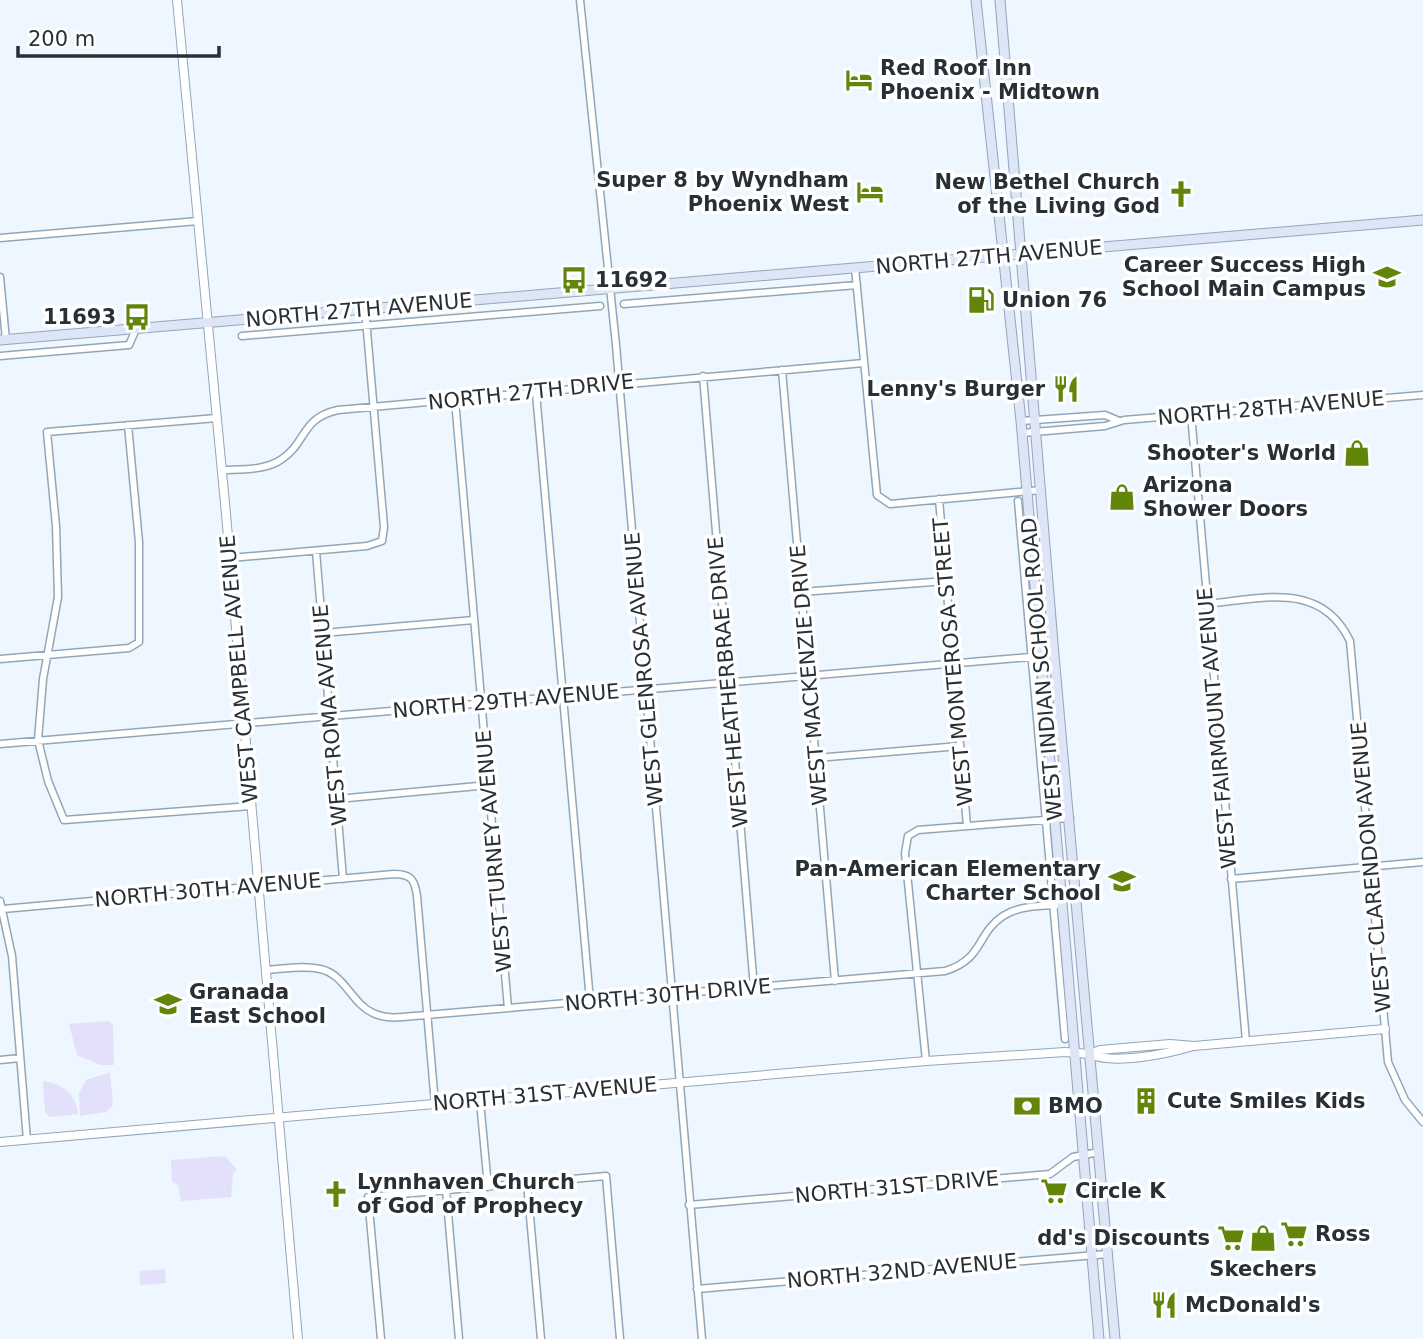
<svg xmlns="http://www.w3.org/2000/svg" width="1423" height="1339" font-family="'DejaVu Sans',sans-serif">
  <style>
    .green { fill: #e2e0fb }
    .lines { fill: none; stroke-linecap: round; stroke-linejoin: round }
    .minor-casing { stroke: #91a7b8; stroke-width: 9 }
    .tertiary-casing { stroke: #91a7b8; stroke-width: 10 }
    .secondary-casing { stroke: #91a7b8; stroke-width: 11 }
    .minor { stroke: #fff; stroke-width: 6 }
    .tertiary { stroke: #fff; stroke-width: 8 }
    .secondary { stroke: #dde5f7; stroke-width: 9 }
    .labels { text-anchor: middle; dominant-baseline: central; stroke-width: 7; stroke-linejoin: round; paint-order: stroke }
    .poi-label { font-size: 21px; font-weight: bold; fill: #273037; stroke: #fff; text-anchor: start }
    .street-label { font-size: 21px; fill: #273037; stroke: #fff }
  </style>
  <rect width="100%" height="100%" fill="#eef7ff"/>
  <path class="green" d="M 108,1021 L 113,1025 L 114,1065 L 100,1065 L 77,1055 L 69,1024 Z
    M 110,1072 L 113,1105 L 106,1112 L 80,1116 L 79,1093 L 86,1080 Z
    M 43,1081 C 63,1084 76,1094 78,1114 L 49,1117 L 45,1112 Z
    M 225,1156 L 237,1170 L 233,1174 L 231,1197 L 181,1201 L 178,1185 L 172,1182 L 171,1160 Z
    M 165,1269 L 166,1283 L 140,1285 L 139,1271 Z"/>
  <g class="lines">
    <defs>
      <path id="minor" d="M 580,0 L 616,345 L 702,1339
        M 0,238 L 198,221
        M 855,268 L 877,495 L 890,504 L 1041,490
        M 0,277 L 6,340
        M 624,304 L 857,285
        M 242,336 L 600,306
        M 0,356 L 129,345 L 136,329
        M 782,370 L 835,981
        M 703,376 L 754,988
        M 536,393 L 590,1001
        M 455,400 L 508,1008
        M 1191,414 L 1246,1041
        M 217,418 L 47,432 L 56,526 L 58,597 L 43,679 L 38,740 L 48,781 L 64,820 L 251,806
        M 1021,421 L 1105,415 L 1119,421
        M 1022,433 L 1105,426 L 1124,420 L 1423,395
        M 222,470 C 241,469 265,471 282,459 C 307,442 301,418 338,410 L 864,363
        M 939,499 L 967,826
        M 1018,501 L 1065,1039
        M 316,551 L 343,879
        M 230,558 L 367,546 L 382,541 L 384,527 L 365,308
        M 802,592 L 946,581
        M 1206,604 C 1261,599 1321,580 1350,641 L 1388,1062 L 1405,1100 L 1423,1122
        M 323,633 L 474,620
        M 0,659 L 129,648 L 139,642 L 139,542 L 128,425
        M 0,744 L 1054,655
        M 816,758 L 960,746
        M 337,799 L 489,785
        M 1231,879 L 1423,862
        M 0,901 L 12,956 L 27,1140
        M 3,909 L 394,874 C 411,874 415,880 417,896 L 435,1104
        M 266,970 C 283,969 303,965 320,969 C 345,974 351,1003 373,1013 C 389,1021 409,1016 426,1015 L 945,971 C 984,959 976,934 1003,916 C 1020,905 1043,906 1062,905
        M 0,1060 L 20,1058
        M 926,1061 L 905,853 L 908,836 L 918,830 L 1070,818
        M 480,1101 L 488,1187
        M 527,1183 L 541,1339
        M 446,1190 L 459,1339
        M 689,1205 L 1050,1174 L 1073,1157 L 1099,1152
        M 697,1289 L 1108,1254
        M 381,1339 L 368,1197 L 606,1176 L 620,1339"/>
      <path id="tertiary" d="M 177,0 L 226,514 L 298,1339
        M 1090,1054 C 1113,1065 1166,1054 1190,1047
        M 0,1142 L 926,1061 L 1065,1052 L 1090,1054 L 1100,1050 L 1170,1044 L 1194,1046 L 1385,1029"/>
      <path id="secondary" d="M 976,0 L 1021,421 L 1099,1339
        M 1000,0 L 1054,655 L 1115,1339
        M 0,340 L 1423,220"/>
    </defs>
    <use href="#minor" class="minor-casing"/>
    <use href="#tertiary" class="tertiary-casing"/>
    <use href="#secondary" class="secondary-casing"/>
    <use href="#minor" class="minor"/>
    <use href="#tertiary" class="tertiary"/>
    <use href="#secondary" class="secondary"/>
  </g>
  <defs>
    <symbol id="hotel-bare" viewBox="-9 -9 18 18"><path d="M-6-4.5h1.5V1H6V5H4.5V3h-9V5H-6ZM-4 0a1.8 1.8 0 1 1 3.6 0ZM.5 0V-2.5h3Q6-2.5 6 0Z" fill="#61860a" stroke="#fff" stroke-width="2.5" paint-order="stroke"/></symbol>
    <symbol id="church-bare" viewBox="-9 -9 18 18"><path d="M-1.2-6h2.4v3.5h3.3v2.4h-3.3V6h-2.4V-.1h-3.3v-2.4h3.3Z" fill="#61860a" stroke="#fff" stroke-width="2.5" paint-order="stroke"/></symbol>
    <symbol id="school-bare" viewBox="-9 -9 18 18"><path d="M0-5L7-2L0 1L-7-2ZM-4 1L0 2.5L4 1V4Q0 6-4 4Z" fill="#61860a" stroke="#fff" stroke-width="2.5" paint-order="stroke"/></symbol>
    <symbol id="bus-bare" viewBox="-9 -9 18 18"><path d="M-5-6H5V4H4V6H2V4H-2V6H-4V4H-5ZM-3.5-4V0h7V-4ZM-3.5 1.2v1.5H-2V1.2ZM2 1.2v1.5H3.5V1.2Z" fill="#61860a" stroke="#fff" stroke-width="2.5" paint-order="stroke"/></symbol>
    <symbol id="fuel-bare" viewBox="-9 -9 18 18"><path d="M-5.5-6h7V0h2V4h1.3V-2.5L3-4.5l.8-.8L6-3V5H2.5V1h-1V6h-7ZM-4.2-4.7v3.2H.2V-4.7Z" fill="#61860a" stroke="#fff" stroke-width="2.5" paint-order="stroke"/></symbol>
    <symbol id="restaurant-bare" viewBox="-9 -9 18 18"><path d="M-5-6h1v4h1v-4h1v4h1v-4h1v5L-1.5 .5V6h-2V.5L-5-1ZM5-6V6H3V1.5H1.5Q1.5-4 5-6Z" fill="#61860a" stroke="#fff" stroke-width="2.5" paint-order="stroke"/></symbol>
    <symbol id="shop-bare" viewBox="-9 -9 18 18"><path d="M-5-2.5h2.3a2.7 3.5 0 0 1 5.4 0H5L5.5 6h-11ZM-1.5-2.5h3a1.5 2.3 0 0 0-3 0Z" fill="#61860a" stroke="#fff" stroke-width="2.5" paint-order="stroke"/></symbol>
    <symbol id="building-bare" viewBox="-9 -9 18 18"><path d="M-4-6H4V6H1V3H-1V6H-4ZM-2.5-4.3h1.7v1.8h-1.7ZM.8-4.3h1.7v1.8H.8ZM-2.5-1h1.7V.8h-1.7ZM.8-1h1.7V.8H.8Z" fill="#61860a" stroke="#fff" stroke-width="2.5" paint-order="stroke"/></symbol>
    <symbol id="bank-bare" viewBox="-9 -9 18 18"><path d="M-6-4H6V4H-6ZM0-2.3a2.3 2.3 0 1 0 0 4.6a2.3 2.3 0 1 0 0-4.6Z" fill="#61860a" stroke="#fff" stroke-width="2.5" paint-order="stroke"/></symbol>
    <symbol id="supermarket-bare" viewBox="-9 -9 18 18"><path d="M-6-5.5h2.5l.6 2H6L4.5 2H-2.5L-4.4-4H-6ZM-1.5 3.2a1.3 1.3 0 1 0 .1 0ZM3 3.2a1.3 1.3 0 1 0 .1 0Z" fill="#61860a" stroke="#fff" stroke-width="2.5" paint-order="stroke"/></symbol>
  </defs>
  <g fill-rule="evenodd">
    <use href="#hotel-bare" x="840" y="61" width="38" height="38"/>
    <use href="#hotel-bare" x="851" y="173" width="38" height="38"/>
    <use href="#church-bare" x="1162" y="175" width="38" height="38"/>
    <use href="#school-bare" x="1368" y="258" width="38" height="38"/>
    <use href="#bus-bare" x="555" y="261" width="38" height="38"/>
    <use href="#fuel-bare" x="962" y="281" width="38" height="38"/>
    <use href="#bus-bare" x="118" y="298" width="38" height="38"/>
    <use href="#restaurant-bare" x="1047" y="370" width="38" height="38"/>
    <use href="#shop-bare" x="1338" y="434" width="38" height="38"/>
    <use href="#shop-bare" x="1103" y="478" width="38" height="38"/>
    <use href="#school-bare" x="1103" y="862" width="38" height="38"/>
    <use href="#school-bare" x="149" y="985" width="38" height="38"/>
    <use href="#building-bare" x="1127" y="1082" width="38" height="38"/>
    <use href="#bank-bare" x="1008" y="1087" width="38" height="38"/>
    <use href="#supermarket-bare" x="1035" y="1172" width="38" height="38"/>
    <use href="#church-bare" x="317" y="1175" width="38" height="38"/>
    <use href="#supermarket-bare" x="1275" y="1215" width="38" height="38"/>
    <use href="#supermarket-bare" x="1212" y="1219" width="38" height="38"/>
    <use href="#shop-bare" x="1244" y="1219" width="38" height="38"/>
    <use href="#restaurant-bare" x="1145" y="1286" width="38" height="38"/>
  </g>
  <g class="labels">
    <g class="poi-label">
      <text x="880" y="68">Red Roof Inn<tspan x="880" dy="24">Phoenix - Midtown</tspan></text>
      <text x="849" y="180" text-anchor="end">Super 8 by Wyndham<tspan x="849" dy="24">Phoenix West</tspan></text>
      <text x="1160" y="182" text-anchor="end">New Bethel Church<tspan x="1160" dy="24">of the Living God</tspan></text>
      <text x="1366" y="265" text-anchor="end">Career Success High<tspan x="1366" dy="24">School Main Campus</tspan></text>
      <text x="595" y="280">11692</text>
      <text x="1002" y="300">Union 76</text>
      <text x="116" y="317" text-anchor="end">11693</text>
      <text x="1045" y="389" text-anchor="end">Lenny's Burger</text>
      <text x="1336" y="453" text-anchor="end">Shooter's World</text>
      <text x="1143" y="485">Arizona<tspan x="1143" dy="24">Shower Doors</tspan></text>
      <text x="1101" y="869" text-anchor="end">Pan-American Elementary<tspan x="1101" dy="24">Charter School</tspan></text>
      <text x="189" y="992">Granada<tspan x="189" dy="24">East School</tspan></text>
      <text x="1167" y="1101">Cute Smiles Kids</text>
      <text x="1048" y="1106">BMO</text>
      <text x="357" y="1182">Lynnhaven Church<tspan x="357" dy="24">of God of Prophecy</tspan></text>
      <text x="1075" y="1191">Circle K</text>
      <text x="1315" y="1234">Ross</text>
      <text x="1210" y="1238" text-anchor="end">dd's Discounts</text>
      <text x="1263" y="1269" text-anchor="middle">Skechers</text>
      <text x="1185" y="1305">McDonald's</text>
    </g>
    <g class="street-label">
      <text transform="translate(989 257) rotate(-5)">NORTH 27TH AVENUE</text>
      <text transform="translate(359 310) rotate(-5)">NORTH 27TH AVENUE</text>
      <text transform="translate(531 392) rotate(-6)">NORTH 27TH DRIVE</text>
      <text transform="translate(1271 408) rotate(-5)">NORTH 28TH AVENUE</text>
      <text transform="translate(953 662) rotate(-95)">WEST MONTEROSA STREET</text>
      <text transform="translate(239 669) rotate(-95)">WEST CAMPBELL AVENUE</text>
      <text transform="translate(644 669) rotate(-95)">WEST GLENROSA AVENUE</text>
      <text transform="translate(1042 669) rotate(-95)">WEST INDIAN SCHOOL ROAD</text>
      <text transform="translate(809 675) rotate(-95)">WEST MACKENZIE DRIVE</text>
      <text transform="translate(728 682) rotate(-95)">WEST HEATHERBRAE DRIVE</text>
      <text transform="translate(506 701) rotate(-5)">NORTH 29TH AVENUE</text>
      <text transform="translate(330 715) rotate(-95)">WEST ROMA AVENUE</text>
      <text transform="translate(1217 728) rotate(-95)">WEST FAIRMOUNT AVENUE</text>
      <text transform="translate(494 851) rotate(-95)">WEST TURNEY AVENUE</text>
      <text transform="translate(1371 867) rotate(-95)">WEST CLARENDON AVENUE</text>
      <text transform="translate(208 890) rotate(-5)">NORTH 30TH AVENUE</text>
      <text transform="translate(668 995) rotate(-5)">NORTH 30TH DRIVE</text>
      <text transform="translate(545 1094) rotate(-5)">NORTH 31ST AVENUE</text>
      <text transform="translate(897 1187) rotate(-5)">NORTH 31ST DRIVE</text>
      <text transform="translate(902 1271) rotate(-5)">NORTH 32ND AVENUE</text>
    </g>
  </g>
  <path d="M18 46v10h201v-10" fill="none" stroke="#273037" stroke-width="3.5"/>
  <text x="28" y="46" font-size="21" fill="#273037" stroke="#ffffff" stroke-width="5" paint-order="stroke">200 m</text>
</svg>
